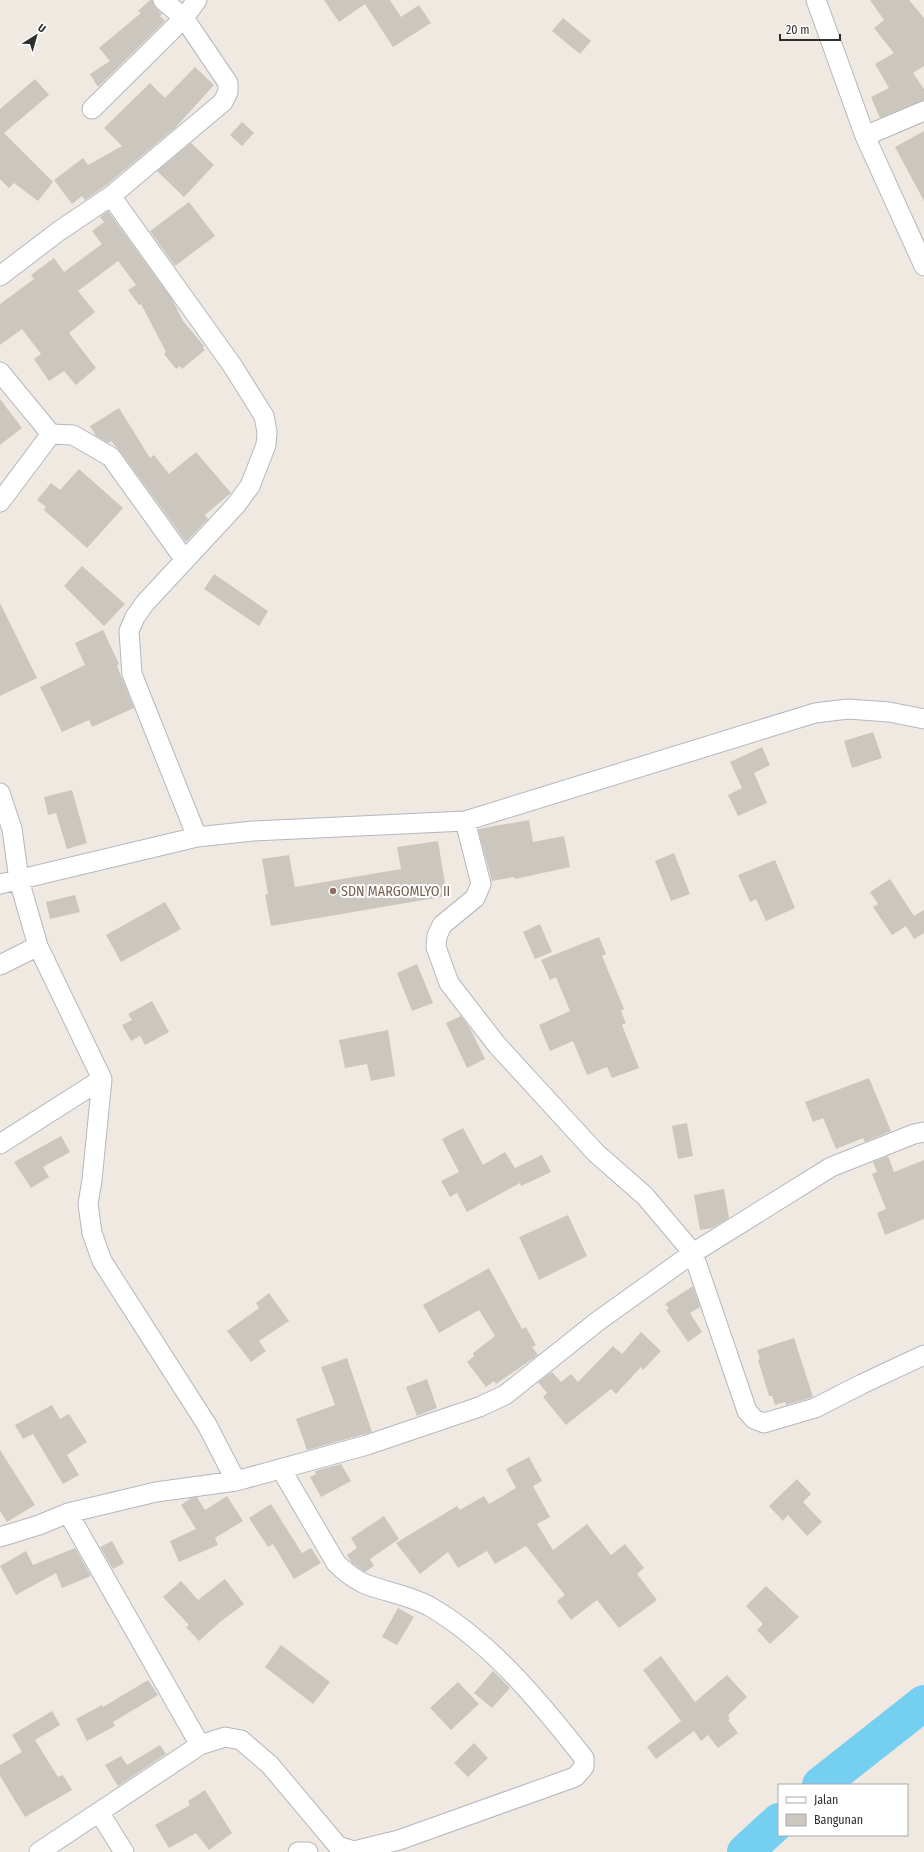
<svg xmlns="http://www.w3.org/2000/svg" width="924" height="1852" font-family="'Fira Sans Condensed',sans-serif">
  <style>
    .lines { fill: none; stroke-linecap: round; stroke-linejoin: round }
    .river { stroke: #75cff0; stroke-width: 36 }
    .building { fill: #cbc7bf }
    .minor-casing { stroke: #b4b7c1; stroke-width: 21 }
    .minor { stroke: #fff; stroke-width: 19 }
    .education-dot { fill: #8d6e63; stroke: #fff; stroke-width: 1.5 }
    .labels { text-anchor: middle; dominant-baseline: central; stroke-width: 4; stroke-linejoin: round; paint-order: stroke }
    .education-label { font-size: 14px; fill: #785e54; stroke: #fff; text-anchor: start }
  </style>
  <rect width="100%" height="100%" fill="#efe9e1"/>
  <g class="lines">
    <path class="river" d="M 820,1785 L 924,1703
      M 745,1852 L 779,1821"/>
  </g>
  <path class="building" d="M 150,0 L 152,0 L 156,8 L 162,14 L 160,16 L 165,21 L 98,87 L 90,74 L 110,61 L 99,48 L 141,13 L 138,11 Z
    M 324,0 L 390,0 L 401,17 L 419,5 L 431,23 L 393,47 L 365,4 L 339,22 Z
    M 870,0 L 909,0 L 924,18 L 924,66 L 913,73 L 924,89 L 924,100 L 880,118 L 871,97 L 889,88 L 875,64 L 894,53 L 874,28 L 884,20 Z
    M 563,18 L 591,41 L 580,54 L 552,31 Z
    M 195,67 L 214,85 L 175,128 L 104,187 L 85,200 L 82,196 L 72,204 L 54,180 L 83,158 L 88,165 L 122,146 L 104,128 L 150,83 L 165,98 Z
    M 35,79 L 49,95 L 4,133 L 53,182 L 38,201 L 14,183 L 9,188 L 0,179 L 0,109 Z
    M 242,122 L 254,133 L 242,146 L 230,135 Z
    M 924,131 L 924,201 L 895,147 Z
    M 191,143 L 214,165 L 184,197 L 157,171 Z
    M 189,202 L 215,236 L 175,266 L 150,231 Z
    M 108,211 L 172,299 L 183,321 L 204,346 L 203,348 L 205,350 L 182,369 L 180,366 L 176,369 L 164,354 L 166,352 L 141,304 L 139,305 L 128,290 L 136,285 L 118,261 L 78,291 L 95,312 L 69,333 L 96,368 L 76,385 L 64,371 L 49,381 L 34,359 L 41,354 L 22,329 L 0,345 L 0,304 L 34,279 L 31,275 L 54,258 L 64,272 L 102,244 L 92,231 L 104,222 L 100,217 Z
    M 0,399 L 22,428 L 0,445 Z
    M 119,408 L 150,458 L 154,455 L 169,474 L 196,452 L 231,493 L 205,515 L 208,519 L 186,542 L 120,451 L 111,441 L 108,443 L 96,436 L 90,426 Z
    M 79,469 L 123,508 L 87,548 L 44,510 L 46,507 L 37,500 L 51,483 L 60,490 Z
    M 82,566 L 125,604 L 104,626 L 64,586 Z
    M 214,574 L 268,611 L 259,626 L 204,589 Z
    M 0,603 L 37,678 L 0,696 Z
    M 103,630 L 119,664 L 117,666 L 134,708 L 92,727 L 89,720 L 62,732 L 40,687 L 85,665 L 75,643 Z
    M 873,732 L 882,758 L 852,768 L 844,741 Z
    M 762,747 L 770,765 L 754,773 L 767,803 L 738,816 L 728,795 L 742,788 L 730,762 Z
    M 72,790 L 87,843 L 67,849 L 56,813 L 48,815 L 44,797 Z
    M 529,820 L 533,842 L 564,836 L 570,867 L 515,879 L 514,877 L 492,881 L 478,829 Z
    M 438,841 L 447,896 L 271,926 L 265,895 L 268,894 L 262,859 L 289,855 L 295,887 L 401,869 L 397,847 Z
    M 674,853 L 690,894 L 671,901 L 655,861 Z
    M 775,860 L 795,908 L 766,921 L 756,899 L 750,902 L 738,875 Z
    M 890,879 L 914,916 L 924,910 L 924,933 L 914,939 L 906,926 L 892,935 L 873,907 L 878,904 L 870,892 Z
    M 75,895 L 80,912 L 50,919 L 46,902 Z
    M 165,902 L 181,929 L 121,962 L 106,935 Z
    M 540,924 L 552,952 L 535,959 L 523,932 Z
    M 599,937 L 606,954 L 602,956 L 624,1009 L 621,1011 L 626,1023 L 622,1025 L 639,1068 L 612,1078 L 607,1067 L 587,1075 L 573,1041 L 550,1051 L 539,1025 L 570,1011 L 556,977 L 550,980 L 541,960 Z
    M 417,964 L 433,1003 L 412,1011 L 397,973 Z
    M 152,1001 L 169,1032 L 145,1045 L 140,1036 L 131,1041 L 122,1025 L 132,1020 L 128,1014 Z
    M 461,1016 L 471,1030 L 485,1059 L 467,1068 L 446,1023 Z
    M 388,1030 L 395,1076 L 371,1081 L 367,1064 L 345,1068 L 339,1040 Z
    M 869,1078 L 891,1131 L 865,1142 L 863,1138 L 836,1149 L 823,1118 L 813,1122 L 805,1102 Z
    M 687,1123 L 693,1156 L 678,1159 L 672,1126 Z
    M 463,1128 L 483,1165 L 505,1152 L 515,1168 L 542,1155 L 551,1172 L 521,1186 L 520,1183 L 467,1212 L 457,1193 L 450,1197 L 441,1181 L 459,1172 L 442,1139 Z
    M 61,1136 L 70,1152 L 43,1167 L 49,1177 L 31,1188 L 14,1162 Z
    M 888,1156 L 894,1172 L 924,1160 L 924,1219 L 885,1235 L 877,1213 L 886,1209 L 872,1174 L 877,1172 L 873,1162 Z
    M 724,1189 L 729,1218 L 712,1228 L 700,1230 L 694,1195 Z
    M 568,1215 L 587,1256 L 539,1280 L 519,1237 Z
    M 489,1268 L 522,1329 L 526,1327 L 536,1345 L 532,1347 L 538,1355 L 496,1384 L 494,1381 L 486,1387 L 467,1362 L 474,1356 L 473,1353 L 495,1336 L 479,1310 L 439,1333 L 423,1305 Z
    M 693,1286 L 700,1307 L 690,1313 L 702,1332 L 688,1342 L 666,1310 L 669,1308 L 665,1304 Z
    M 269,1293 L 289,1321 L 259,1341 L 266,1351 L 251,1362 L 227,1331 L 259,1308 L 256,1303 Z
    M 641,1332 L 661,1351 L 643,1370 L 641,1367 L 616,1394 L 611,1389 L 566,1425 L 543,1397 L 547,1393 L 538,1382 L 552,1372 L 561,1382 L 571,1374 L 578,1382 L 613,1346 L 622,1354 Z
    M 794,1338 L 813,1397 L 786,1405 L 785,1402 L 775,1405 L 772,1396 L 769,1396 L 758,1360 L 760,1359 L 757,1350 Z
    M 347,1358 L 372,1432 L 307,1450 L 296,1419 L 335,1405 L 321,1367 Z
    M 427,1379 L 437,1408 L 417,1416 L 406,1387 Z
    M 52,1405 L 60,1419 L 69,1414 L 87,1442 L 67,1455 L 79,1475 L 63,1484 L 33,1434 L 23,1439 L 15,1425 Z
    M 0,1450 L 35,1505 L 7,1522 L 0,1511 Z
    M 529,1457 L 542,1481 L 533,1486 L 550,1517 L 537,1524 L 553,1550 L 587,1524 L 611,1555 L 625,1544 L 644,1568 L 637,1574 L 657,1600 L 619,1628 L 597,1600 L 571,1620 L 557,1601 L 565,1595 L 526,1546 L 495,1564 L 487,1551 L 458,1568 L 448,1552 L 420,1574 L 396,1543 L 457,1506 L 460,1510 L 484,1496 L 489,1504 L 516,1488 L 506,1469 Z
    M 341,1464 L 351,1481 L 321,1497 L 310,1477 L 316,1474 L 315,1471 Z
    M 797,1479 L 811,1494 L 803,1502 L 822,1522 L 807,1536 L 788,1515 L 783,1521 L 769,1506 Z
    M 227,1496 L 243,1521 L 215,1538 L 218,1545 L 179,1562 L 170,1541 L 196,1529 L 181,1505 L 191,1498 L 197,1497 L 205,1510 Z
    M 271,1504 L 302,1553 L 311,1548 L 321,1563 L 294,1579 L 273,1544 L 268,1547 L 249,1518 Z
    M 384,1516 L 399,1539 L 370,1559 L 374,1566 L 365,1572 L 352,1563 L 347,1555 L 357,1548 L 351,1538 Z
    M 112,1541 L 124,1563 L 113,1569 L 100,1547 Z
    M 75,1548 L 91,1576 L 62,1588 L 56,1573 L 16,1595 L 0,1566 L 26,1551 L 33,1565 Z
    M 225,1579 L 244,1604 L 220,1622 L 199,1641 L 186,1627 L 189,1625 L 163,1597 L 181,1581 L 198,1600 Z
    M 766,1586 L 799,1617 L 770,1644 L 757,1630 L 763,1624 L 746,1606 Z
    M 398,1608 L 414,1617 L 397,1645 L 382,1637 Z
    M 281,1645 L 330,1682 L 313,1704 L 265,1667 Z
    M 661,1656 L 695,1702 L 727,1675 L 747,1697 L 728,1715 L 730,1719 L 728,1720 L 738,1733 L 718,1748 L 708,1735 L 701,1741 L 694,1731 L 656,1759 L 647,1747 L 681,1721 L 643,1670 Z
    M 493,1671 L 510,1688 L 492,1708 L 474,1693 Z
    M 148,1680 L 158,1695 L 113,1722 L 115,1726 L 87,1741 L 76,1719 L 102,1705 L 103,1707 Z
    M 458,1682 L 479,1704 L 451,1730 L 430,1708 Z
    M 52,1711 L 60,1725 L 35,1740 L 58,1777 L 63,1775 L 72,1790 L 25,1817 L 0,1776 L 0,1765 L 22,1752 L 12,1735 Z
    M 474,1743 L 488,1758 L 468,1777 L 454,1763 Z
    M 160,1745 L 166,1754 L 118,1786 L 105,1765 L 121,1756 L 127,1765 Z
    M 205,1790 L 232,1833 L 209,1850 L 196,1833 L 169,1848 L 155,1825 L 190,1805 L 188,1801 Z"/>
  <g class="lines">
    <defs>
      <path id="minor" d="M 816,0 L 865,136 L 924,266
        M 92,109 L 184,18 L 163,0
        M 865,136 L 924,111
        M 111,196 L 232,365 L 264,416 L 267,432 L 266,445 L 250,486 L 236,505 L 145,603 L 135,617 L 129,631 L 132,674 L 197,837
        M 0,276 L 59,231 L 111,196 L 223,102 L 228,92 L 228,83 L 184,18 L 197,0
        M 0,372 L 51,434 L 0,502
        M 51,434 L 73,435 L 111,457 L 185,560
        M 0,793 L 12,829 L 19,880 L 38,946 L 102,1079 L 92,1180 L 88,1204 L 92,1233 L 102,1261 L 207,1425 L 236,1481
        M 465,821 L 481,884 L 475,898 L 442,925 L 437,936 L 436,947 L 449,983 L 497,1045 L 596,1153 L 645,1196 L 693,1253 L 747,1411 L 754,1419 L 764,1423 L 815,1408 L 862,1384 L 924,1355
        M 0,884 L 197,837 L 253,831 L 465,821 L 815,713 L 848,709 L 889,712 L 924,719
        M 0,965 L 38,946
        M 0,1144 L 102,1079
        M 68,1513 L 200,1745
        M 0,1537 L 39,1525 L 68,1513 L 156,1492 L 236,1481 L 367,1445 L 479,1407 L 505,1395 L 598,1321 L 693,1253 L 831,1167 L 914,1134 L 924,1132
        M 99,1812 L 124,1852
        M 39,1852 L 200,1745 L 225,1737 L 241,1740 L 270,1765 L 338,1846 L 354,1851 L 399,1840 L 575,1777 L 584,1767 L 584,1758 C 540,1702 491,1642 429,1606 C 409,1595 386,1592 365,1584 C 354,1579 345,1572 336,1563 L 281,1469
        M 298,1852 L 308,1852"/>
    </defs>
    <use href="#minor" class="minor-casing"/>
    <use href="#minor" class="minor"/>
  </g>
  <circle class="education-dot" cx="333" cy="891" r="4"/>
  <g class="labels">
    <g class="education-label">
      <text x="341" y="891">SDN MARGOMLYO II</text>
    </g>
  </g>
  <rect x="778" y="1784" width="130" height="52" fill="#ffffff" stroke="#ababab"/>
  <rect x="786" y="1797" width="20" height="6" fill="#ffffff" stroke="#ababab"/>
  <text x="814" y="1804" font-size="12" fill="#2e2e2e">Jalan</text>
  <rect x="786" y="1814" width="20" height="12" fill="#cbc7bf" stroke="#ababab"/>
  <text x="814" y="1824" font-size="12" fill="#2e2e2e">Bangunan</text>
  <g transform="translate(36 36) rotate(37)" stroke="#ffffff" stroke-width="3" paint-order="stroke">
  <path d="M0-3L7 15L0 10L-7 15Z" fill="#2e2e2e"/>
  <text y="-6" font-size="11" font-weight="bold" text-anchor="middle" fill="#2e2e2e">U</text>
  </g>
  <path d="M780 34v6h60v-6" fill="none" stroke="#2e2e2e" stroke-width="2"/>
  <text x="786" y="34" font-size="12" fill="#2e2e2e" stroke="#ffffff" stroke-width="3" paint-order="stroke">20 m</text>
</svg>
